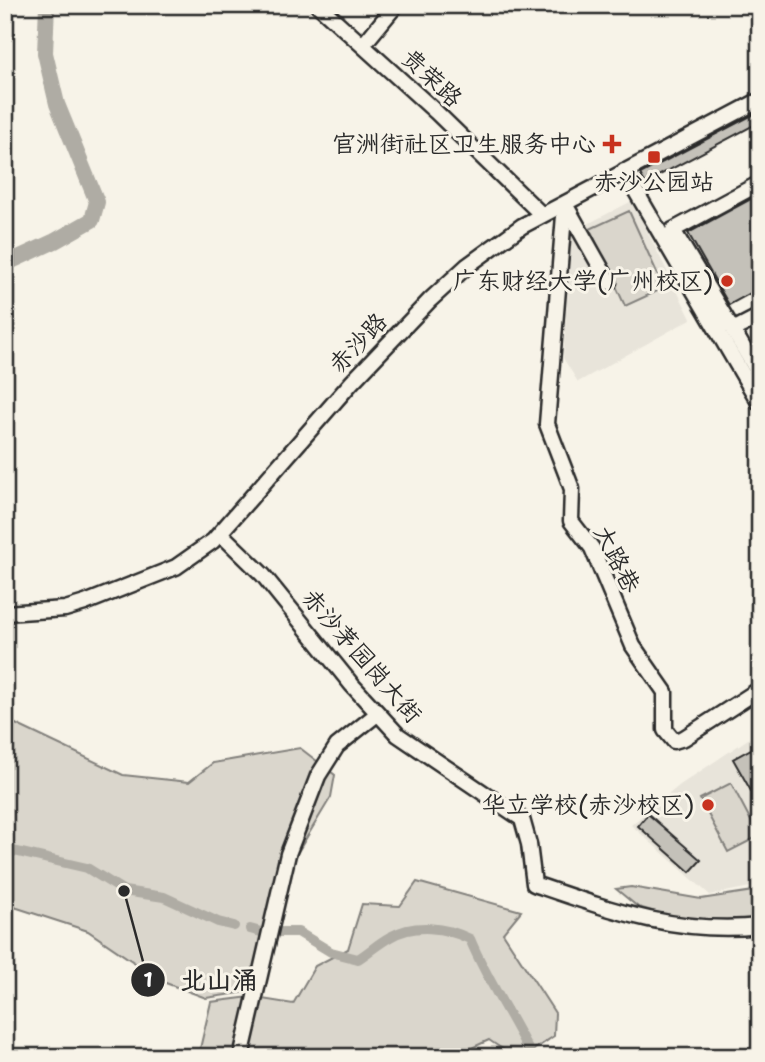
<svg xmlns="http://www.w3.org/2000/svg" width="765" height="1062" font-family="'Shantell Sans','LXGW WenKai TC',sans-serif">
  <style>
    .built { fill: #e8e4da }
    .green { fill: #dad6cc; stroke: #82807c; stroke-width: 2 }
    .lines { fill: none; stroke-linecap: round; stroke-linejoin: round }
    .canal { stroke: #afaca4; stroke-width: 10 }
    .river { stroke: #afaca4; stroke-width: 16 }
    .building { fill: #c4c1b9; stroke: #2b2b2b; stroke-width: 2 }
    .minor-casing { stroke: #2b2b2b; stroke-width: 19 }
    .path { stroke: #2b2b2b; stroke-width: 2; stroke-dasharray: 5 5; stroke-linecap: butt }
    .minor { stroke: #f7f3e8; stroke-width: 14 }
    .poi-dot { fill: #c8321e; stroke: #f7f3e8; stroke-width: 2.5 }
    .labels { text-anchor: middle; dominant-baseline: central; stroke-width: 6; stroke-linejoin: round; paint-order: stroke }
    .street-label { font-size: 24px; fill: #2b2b2b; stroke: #f7f3e8 }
    .poi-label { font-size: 24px; fill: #2b2b2b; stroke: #f7f3e8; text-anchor: end }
    .leader { fill: none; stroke: #2b2b2b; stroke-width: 2.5 }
    .callout-dot { fill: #2b2b2b; stroke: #f7f3e8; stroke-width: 2.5 }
    .mark-label { font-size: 21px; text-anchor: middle; font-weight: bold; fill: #fff }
    .callout-label { font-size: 26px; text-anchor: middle; font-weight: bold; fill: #2b2b2b; stroke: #f7f3e8; stroke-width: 6; stroke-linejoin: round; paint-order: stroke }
  </style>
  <rect width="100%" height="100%" fill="#f7f3e8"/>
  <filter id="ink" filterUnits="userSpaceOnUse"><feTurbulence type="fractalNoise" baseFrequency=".0143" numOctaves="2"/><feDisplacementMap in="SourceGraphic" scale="14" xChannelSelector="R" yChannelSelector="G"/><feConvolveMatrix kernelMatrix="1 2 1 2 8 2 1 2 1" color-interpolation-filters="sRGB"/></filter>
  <g filter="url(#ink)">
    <path class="built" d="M 632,201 L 691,319 L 578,382 L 563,358 L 572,232 Z
      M 760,731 L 760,885 L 710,895 L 631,825 L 680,785 Z"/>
    <path class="green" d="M 629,211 L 664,288 L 625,306 L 590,229 Z
      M 5,719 L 123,775 L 189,782 L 213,763 L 300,748 L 335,775 L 331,797 L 278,885 L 252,991 L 206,998 L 163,982 L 88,931 L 5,904 Z
      M 731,783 L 759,836 L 728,852 L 700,799 Z
      M 417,882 L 521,911 L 503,933 L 555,1013 L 554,1036 C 523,1057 520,1062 489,1040 L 452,1057 L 198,1057 L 211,1002 L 250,997 L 293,1004 L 315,966 L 348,949 L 362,904 L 400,906 Z
      M 631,887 L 701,899 L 760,890 L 760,919 L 702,923 L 688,921 L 638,907 L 616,889 Z"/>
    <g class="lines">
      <path class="canal" d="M 5,849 L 87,868 L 124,891 L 164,897 L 218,922 L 234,926
        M 250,929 L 261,932 L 298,932 L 331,952 L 358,959 C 369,952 379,943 390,937 C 415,923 445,927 470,939 C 487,980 512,1017 532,1057"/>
      <path class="river" d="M 5,264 L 55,241 L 92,220 L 97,202 L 57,104 L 45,53 L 47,5"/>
    </g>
    <path class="building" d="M 760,111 L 760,122 L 645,183 L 640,174 Z
      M 760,194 L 760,288 L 729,305 L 688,233 Z
      M 751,749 L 760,765 L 760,807 L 733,759 Z
      M 648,814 L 701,860 L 690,872 L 638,826 Z"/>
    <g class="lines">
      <defs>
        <path id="minor" d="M 318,5 L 436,112 L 542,215
          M 363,45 L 396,5
          M 624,171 L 760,404
          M 565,203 L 547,424 L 572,489 L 571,521 L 592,548 L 633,646 L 665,692 L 665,730 L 674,741 L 684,738 L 760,689
          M 565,204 L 609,282
          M 760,316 L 733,330 L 760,376
          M 733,330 L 673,230 L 760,183
          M 220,533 L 263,575 L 352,685 L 398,735 L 522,819 L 529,844 L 534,884 C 610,910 678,935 760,926
          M 5,613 L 65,609 L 85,603 L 176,567 L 213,541 L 352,382 L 430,300 L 467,266 L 522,226 L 760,100
          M 241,1057 L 288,854 L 318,776 L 337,746 L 377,714"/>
      </defs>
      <use href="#minor" class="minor-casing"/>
      <path class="path" d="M 7,5 L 10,9"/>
      <use href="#minor" class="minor"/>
    </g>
  </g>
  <g class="poi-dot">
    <path d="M608.5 133.5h7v7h7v7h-7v7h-7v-7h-7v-7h7z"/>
    <rect x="647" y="150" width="14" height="14" rx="3.5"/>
    <circle cx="727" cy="281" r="7"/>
    <circle cx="708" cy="805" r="7"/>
  </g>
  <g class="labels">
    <g class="street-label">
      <text transform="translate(432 78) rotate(43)">贵荣路</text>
      <text transform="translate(358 343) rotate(-47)">赤沙路</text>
      <text transform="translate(617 559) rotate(63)">大路巷</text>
      <text transform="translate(362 656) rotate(49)">赤沙茅园岗大街</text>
    </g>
    <g class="poi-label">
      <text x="596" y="144">官洲街社区卫生服务中心</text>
      <text x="654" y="182" text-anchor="middle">赤沙公园站</text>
      <text x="713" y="281">广东财经大学(广州校区)</text>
      <text x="694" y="805">华立学校(赤沙校区)</text>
    </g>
  </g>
  <path class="leader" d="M124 891L148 980"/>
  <g class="callout-dot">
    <circle cx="124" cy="891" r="7"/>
    <circle cx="148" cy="980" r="18"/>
  </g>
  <g class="mark-label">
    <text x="148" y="987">1</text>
  </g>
  <g class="callout-label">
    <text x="219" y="989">北山涌</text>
  </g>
  <rect width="765" height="1062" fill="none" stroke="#f7f3e8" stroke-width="28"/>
  <rect x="14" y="14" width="737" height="1034" fill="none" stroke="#2b2b2b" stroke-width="2.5" filter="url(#ink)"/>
</svg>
